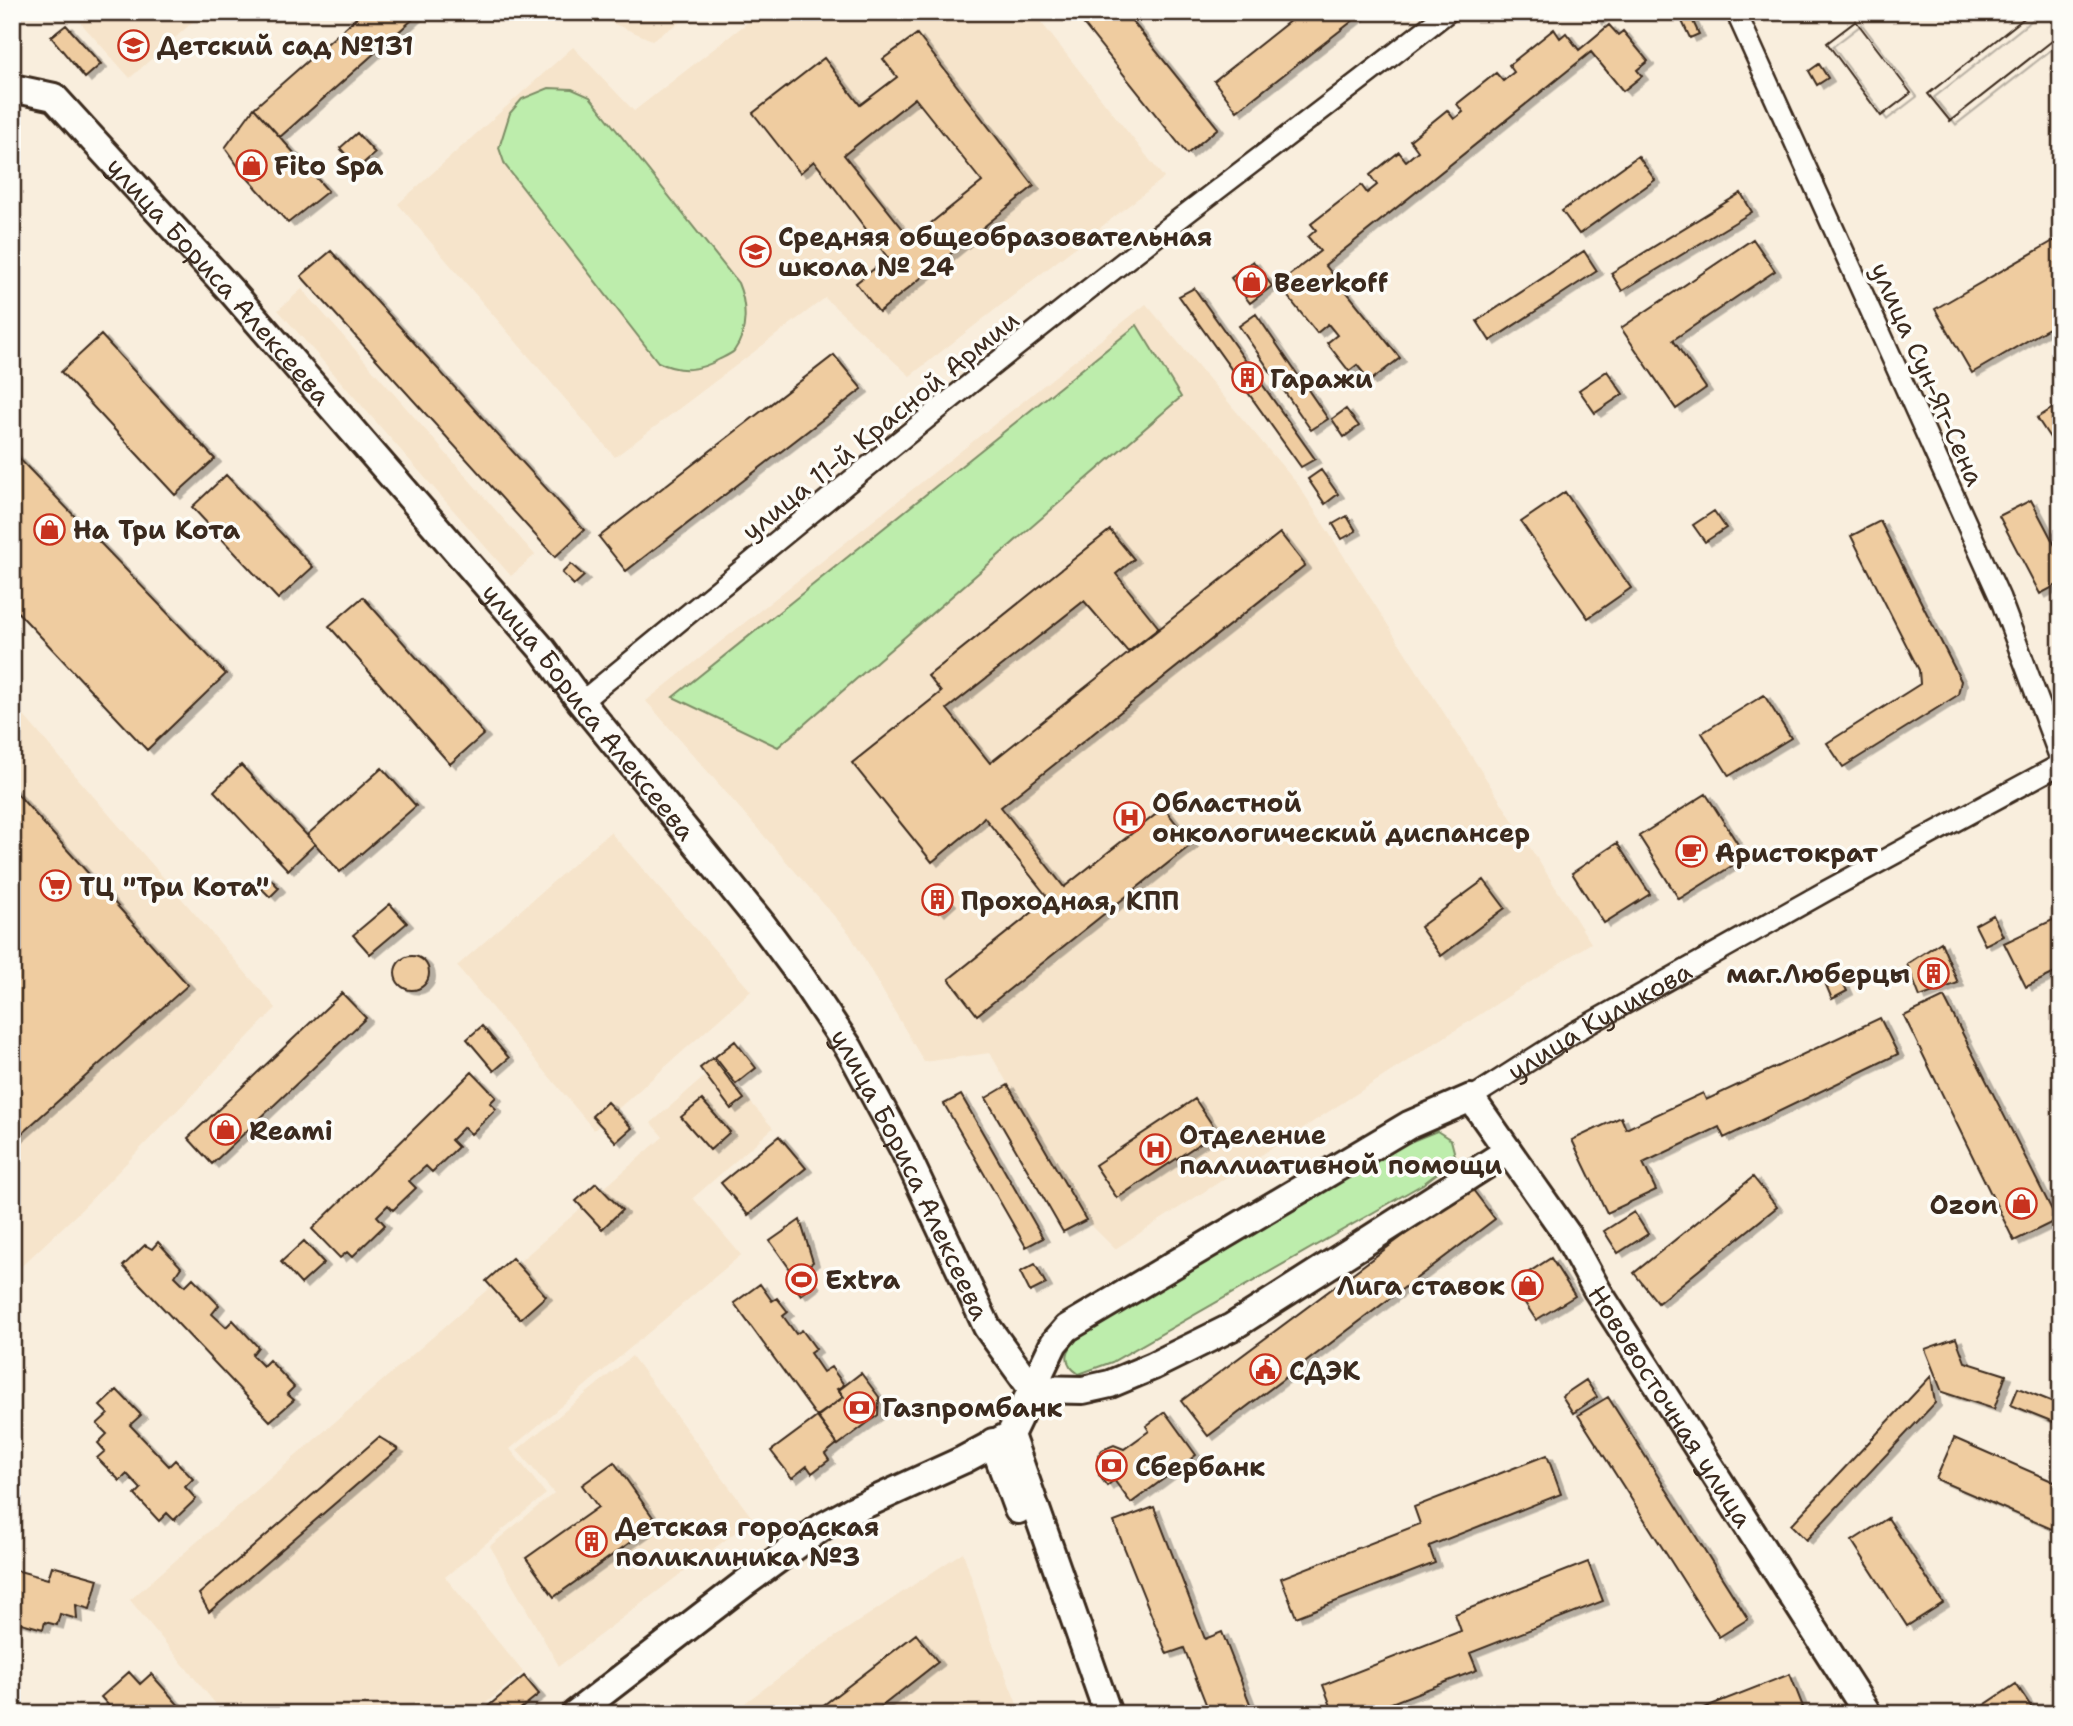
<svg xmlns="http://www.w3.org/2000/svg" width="2073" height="1726" font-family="'Shantell Sans',sans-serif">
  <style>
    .built { fill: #f6e4cb }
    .green { fill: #bdedac; stroke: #7c8c65; stroke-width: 2 }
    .building { fill: #efcca0; stroke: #3b2a1e; stroke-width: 2; fill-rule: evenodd; filter: url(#shadow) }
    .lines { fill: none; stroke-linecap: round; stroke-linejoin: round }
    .street-casing { stroke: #3b2a1e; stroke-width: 24 }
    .secondary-casing { stroke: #3b2a1e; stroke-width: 32 }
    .street { stroke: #fdfcf7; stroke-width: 19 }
    .secondary { stroke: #fdfcf7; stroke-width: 26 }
    .labels { text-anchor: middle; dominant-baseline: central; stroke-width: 7; stroke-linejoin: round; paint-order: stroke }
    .poi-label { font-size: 26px; font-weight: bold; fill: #3b2a1e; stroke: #fdfcf7; text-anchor: start }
    .street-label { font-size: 26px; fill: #3b2a1e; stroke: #fdfcf7 }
  </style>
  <defs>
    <filter id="shadow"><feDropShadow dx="6" dy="3.5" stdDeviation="0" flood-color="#0004"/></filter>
  </defs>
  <rect width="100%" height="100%" fill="#f9eedd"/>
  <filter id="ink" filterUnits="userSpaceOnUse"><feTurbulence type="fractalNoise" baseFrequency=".0143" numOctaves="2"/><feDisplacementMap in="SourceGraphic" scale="14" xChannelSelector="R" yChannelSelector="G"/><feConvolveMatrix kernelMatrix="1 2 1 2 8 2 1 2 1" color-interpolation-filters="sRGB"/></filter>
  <g filter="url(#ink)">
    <path class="built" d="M 71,12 L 204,12 L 130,78 Z
      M 586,12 L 696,12 L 652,40 Z
      M 761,12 L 1033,12 L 1164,178 L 910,376 L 825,298 L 615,457 L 398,204 L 573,47 L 634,111 Z
      M 302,289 L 535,555 L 511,576 L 278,310 Z
      M 1146,304 L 1299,486 L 1591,943 L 1115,1249 L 1086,1220 L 990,1053 L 924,1062 L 849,933 L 646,701 Z
      M 12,702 L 276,1008 L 82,1209 L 12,1275 Z
      M 610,832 L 751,991 L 594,1130 L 457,966 Z
      M 718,1065 L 773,1128 L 693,1198 L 741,1255 L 510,1449 L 546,1494 L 445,1577 L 523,1672 L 473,1714 L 278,1714 L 273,1708 L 266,1714 L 224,1714 L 130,1600 L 663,1137 L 651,1123 Z
      M 632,1356 L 753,1519 L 559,1666 L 490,1546 L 554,1493 L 517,1450 Z
      M 963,1552 L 991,1639 L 1021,1714 L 730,1714 L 820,1647 Z"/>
    <path class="green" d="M 549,88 L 572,89 L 590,97 L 738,283 C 747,304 748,332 734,351 C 731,354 724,357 720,359 C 699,371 680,373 658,362 L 505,165 L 499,148 L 510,113 L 522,99 Z
      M 1137,325 L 1181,397 L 778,747 L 673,697 Z
      M 1437,1131 L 1451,1140 L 1456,1159 L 1423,1184 L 1112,1362 L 1079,1374 C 1055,1359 1073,1342 1087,1327 L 1400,1146 Z"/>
    <path class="building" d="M 363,12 L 421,12 L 280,137 L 254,108 Z
      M 1074,12 L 1125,12 L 1218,128 L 1187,154 Z
      M 1301,12 L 1364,12 L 1237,111 L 1214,81 Z
      M 1590,12 L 1608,12 L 1597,21 Z
      M 2032,12 L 2061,12 L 2061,34 L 1950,121 L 1928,94 Z
      M 2032,12 L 2061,12 L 2061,34 L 1950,121 L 1928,94 Z
      M 1689,13 L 1699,34 L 1690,38 L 1680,17 Z
      M 1856,21 L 1911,93 L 1881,116 L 1827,43 Z
      M 1856,21 L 1911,93 L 1881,116 L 1827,43 Z
      M 66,25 L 101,64 L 85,78 L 51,37 Z
      M 1609,25 L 1618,35 L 1623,31 L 1648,61 L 1637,70 L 1642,76 L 1623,91 L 1591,52 L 1325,265 L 1400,358 L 1370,381 L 1357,365 L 1349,371 L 1327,343 L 1337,335 L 1328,324 L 1317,333 L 1285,293 L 1294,286 L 1287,277 L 1320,251 L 1308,237 L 1316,230 L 1311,224 L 1361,185 L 1367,193 L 1377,185 L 1370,175 L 1399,152 L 1406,161 L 1418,151 L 1410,140 L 1447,110 L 1454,119 L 1463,112 L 1457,104 L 1496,73 L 1503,81 L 1514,72 L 1509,65 L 1554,29 L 1560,38 L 1566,33 L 1579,50 Z
      M 917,34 L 1034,186 L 879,312 L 856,283 L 888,258 L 814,161 L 800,173 L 753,113 L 824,58 L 860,105 L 897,77 L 883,59 ZM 915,98 L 982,182 L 911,239 L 844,155 Z
      M 1819,64 L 1828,78 L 1817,85 L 1809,71 Z
      M 254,108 L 328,191 L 288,223 L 243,173 L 225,148 Z
      M 357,133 L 375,153 L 358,168 L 340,148 Z
      M 1638,156 L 1655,180 L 1579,234 L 1562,211 Z
      M 1741,193 L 1752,212 L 1622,291 L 1611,273 Z
      M 1753,239 L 1775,271 L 1673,340 L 1706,388 L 1676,409 L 1621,328 Z
      M 2055,240 L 2061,249 L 2061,321 L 1972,373 L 1935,309 Z
      M 331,251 L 584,530 L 555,557 L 301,276 Z
      M 1584,251 L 1597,271 L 1490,341 L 1477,321 Z
      M 1253,261 L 1272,286 L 1250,303 L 1231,278 Z
      M 1194,288 L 1315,459 L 1301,467 L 1179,296 Z
      M 1256,314 L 1328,419 L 1311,430 L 1239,326 Z
      M 101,335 L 215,459 L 175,495 L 61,372 Z
      M 834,355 L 862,389 L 626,571 L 599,537 Z
      M 1607,371 L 1623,394 L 1595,413 L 1579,390 Z
      M 2061,403 L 2061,440 L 2054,444 L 2037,418 Z
      M 1346,409 L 1359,426 L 1344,437 L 1332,419 Z
      M 12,451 L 226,674 L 147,750 L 12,606 Z
      M 1321,470 L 1338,494 L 1325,504 L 1308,479 Z
      M 226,475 L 313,567 L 278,599 L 192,507 Z
      M 1565,492 L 1631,588 L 1588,618 L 1521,522 Z
      M 2031,500 L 2061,557 L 2061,583 L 2040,594 L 1999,516 Z
      M 1714,511 L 1726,528 L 1705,542 L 1693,525 Z
      M 1347,516 L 1356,531 L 1342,539 L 1333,524 Z
      M 1880,521 L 1961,681 L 1958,695 L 1843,767 L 1827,743 L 1920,684 L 1919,670 L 1851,536 Z
      M 1110,530 L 1134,559 L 1116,574 L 1159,628 L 1128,652 L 1084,601 L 947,709 L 990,763 L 1280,533 L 1305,565 L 1001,807 L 1064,887 L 1164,808 L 1192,844 L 977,1015 L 949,979 L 1049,899 L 984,817 L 978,824 L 932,862 L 852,763 L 941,692 L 928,676 Z
      M 571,564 L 584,576 L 574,585 L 562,573 Z
      M 363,597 L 484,734 L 450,764 L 329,626 Z
      M 1764,695 L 1791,738 L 1729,776 L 1702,733 Z
      M 241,765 L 315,844 L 288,870 L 214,791 Z
      M 382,768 L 416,806 L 340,872 L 307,835 Z
      M 12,788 L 188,985 L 12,1142 Z
      M 1706,794 L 1746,857 L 1679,899 L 1639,836 Z
      M 1617,843 L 1650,894 L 1604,923 L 1572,873 Z
      M 267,875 L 279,888 L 270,897 L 257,884 Z
      M 1484,880 L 1505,908 L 1441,956 L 1420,927 Z
      M 937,889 L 950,902 L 939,912 L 927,898 Z
      M 390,904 L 407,923 L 370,954 L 353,935 Z
      M 1993,915 L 2003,936 L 1985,945 L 1975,925 Z
      M 2061,916 L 2061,970 L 2026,987 L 2004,943 Z
      M 1941,942 L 1958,983 L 1920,997 L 1907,964 Z
      M395 973a17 17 0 1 1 34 0a17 17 0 1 1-34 0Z
      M 1841,978 L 1847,991 L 1832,999 L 1826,985 Z
      M 342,993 L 366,1018 L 212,1164 L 188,1138 Z
      M 1944,997 L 2057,1220 L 2014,1241 L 1904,1016 Z
      M 1880,1018 L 1898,1054 L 1724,1138 L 1719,1127 L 1643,1163 L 1656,1190 L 1607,1213 L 1572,1140 L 1621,1117 L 1626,1129 L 1703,1093 L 1706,1100 Z
      M 482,1026 L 509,1058 L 494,1071 L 467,1039 Z
      M 735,1041 L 756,1068 L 736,1084 L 715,1057 Z
      M 713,1058 L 744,1099 L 731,1109 L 700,1068 Z
      M 472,1072 L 496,1097 L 490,1103 L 496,1109 L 471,1134 L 464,1127 L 451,1140 L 458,1147 L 432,1172 L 426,1166 L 409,1181 L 416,1188 L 393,1210 L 388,1205 L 377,1216 L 385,1225 L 352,1257 L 347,1252 L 340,1258 L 312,1229 Z
      M 1008,1085 L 1086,1220 L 1063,1232 L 986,1098 Z
      M 961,1095 L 1043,1238 L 1026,1247 L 944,1104 Z
      M 1195,1099 L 1217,1132 L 1117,1198 L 1095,1165 Z
      M 702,1100 L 730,1132 L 710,1150 L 681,1117 Z
      M 607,1102 L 632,1128 L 616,1142 L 592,1116 Z
      M 779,1136 L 806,1168 L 748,1215 L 721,1183 Z
      M 1753,1177 L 1777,1207 L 1658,1303 L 1634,1273 Z
      M 596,1183 L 622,1210 L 602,1229 L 576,1201 Z
      M 1470,1186 L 1495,1219 L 1208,1436 L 1181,1401 Z
      M 1634,1212 L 1648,1234 L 1618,1253 L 1604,1231 Z
      M 800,1220 L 813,1262 L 803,1270 L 814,1285 L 801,1295 L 787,1275 L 792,1272 L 770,1241 Z
      M 304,1241 L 324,1263 L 301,1284 L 281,1262 Z
      M 158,1242 L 181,1267 L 175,1276 L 185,1286 L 193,1278 L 219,1305 L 212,1314 L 226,1327 L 233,1320 L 258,1347 L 252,1355 L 263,1366 L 269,1360 L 294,1387 L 287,1394 L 294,1400 L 270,1421 L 123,1266 L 145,1245 L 152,1249 Z
      M 512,1258 L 546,1296 L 520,1319 L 486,1281 Z
      M 1551,1258 L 1575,1296 L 1536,1320 L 1512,1283 Z
      M 1035,1264 L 1046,1284 L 1030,1292 L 1020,1272 Z
      M 760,1284 L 772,1301 L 777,1298 L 788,1312 L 783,1316 L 796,1334 L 802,1330 L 816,1349 L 810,1353 L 823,1372 L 831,1367 L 844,1385 L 837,1389 L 843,1397 L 817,1417 L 734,1303 Z
      M 1956,1338 L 1965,1362 L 2006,1375 L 1994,1409 L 1942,1392 L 1925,1349 Z
      M 861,1373 L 879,1397 L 878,1415 L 838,1445 L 817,1416 L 844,1397 L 839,1390 Z
      M 1931,1376 L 1935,1403 L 1806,1540 L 1791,1525 Z
      M 1586,1380 L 1597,1397 L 1573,1413 L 1562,1396 Z
      M 2018,1388 L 2061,1405 L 2061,1425 L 2011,1405 Z
      M 117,1390 L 141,1415 L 130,1425 L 169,1466 L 175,1460 L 193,1479 L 185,1487 L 196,1499 L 174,1520 L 167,1513 L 159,1521 L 135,1495 L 141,1489 L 127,1474 L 120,1481 L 97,1458 L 105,1451 L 98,1443 L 107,1434 L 97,1424 L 108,1414 L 100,1406 Z
      M 1608,1397 L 1748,1619 L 1719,1637 L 1578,1415 Z
      M 1165,1412 L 1196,1455 L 1131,1503 L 1114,1480 L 1107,1486 L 1099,1475 L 1104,1471 L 1099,1463 L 1098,1456 L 1102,1450 L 1114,1445 L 1124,1449 L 1149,1431 L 1146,1426 Z
      M 817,1417 L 837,1444 L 825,1454 L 829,1460 L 812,1473 L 807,1466 L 792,1478 L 771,1451 Z
      M 379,1437 L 398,1449 L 209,1612 L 199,1594 Z
      M 1954,1438 L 2061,1485 L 2061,1533 L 1936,1479 Z
      M 1547,1455 L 1561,1494 L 1429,1546 L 1435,1563 L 1296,1617 L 1281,1578 L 1420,1524 L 1414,1507 Z
      M 614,1462 L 657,1523 L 554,1597 L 526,1558 L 598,1507 L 582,1485 Z
      M 1154,1507 L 1205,1639 L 1222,1632 L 1254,1714 L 1210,1714 L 1184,1648 L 1167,1654 L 1114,1522 Z
      M 1888,1518 L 1943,1603 L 1907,1626 L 1852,1541 Z
      M 1588,1562 L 1603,1601 L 1470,1653 L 1477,1670 L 1363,1714 L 1334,1714 L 1323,1685 L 1461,1631 L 1455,1614 Z
      M 52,1566 L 98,1579 L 90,1609 L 76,1605 L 77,1619 L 60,1614 L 57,1625 L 45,1622 L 43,1629 L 14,1621 L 17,1609 L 12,1607 L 12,1569 L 48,1579 Z
      M 916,1634 L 938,1662 L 872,1714 L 812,1714 Z
      M 129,1672 L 140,1684 L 151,1674 L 182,1709 L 177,1714 L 116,1714 L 101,1697 Z
      M 1790,1674 L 1803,1707 L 1784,1714 L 1688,1714 Z
      M 524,1676 L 539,1694 L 514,1714 L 479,1714 Z
      M 2016,1684 L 2036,1714 L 1971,1714 Z"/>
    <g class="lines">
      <defs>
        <g id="street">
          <path d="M 1736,12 L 2000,598 L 2061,761"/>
          <path d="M 581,702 C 762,554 941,404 1126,260 C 1233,177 1341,96 1448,12"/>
          <path id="s1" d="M 1471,1098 L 1573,1033 L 1826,891 L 2061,764"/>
        </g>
        <g id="secondary">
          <path id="s2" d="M 12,88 L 54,97 L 232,292 L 542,649 L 581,702 L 762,924 L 800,975 L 849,1048 L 904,1150 L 987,1327 L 1032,1389"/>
          <path d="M 1032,1389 L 1083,1390 L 1110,1384 L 1153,1366 L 1232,1327 L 1508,1151"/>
          <path d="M 1010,1435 L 1108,1714"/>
          <path d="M 993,1442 L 1018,1510"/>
          <path id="s3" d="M 575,1714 L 745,1583 L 822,1527 L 853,1510 L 963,1460 L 1010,1435 L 1054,1343 L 1067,1328 L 1409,1125 L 1471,1098 L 1566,1233 L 1597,1290 L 1868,1714"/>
        </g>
      </defs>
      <use href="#street" class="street-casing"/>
      <use href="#secondary" class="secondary-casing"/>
      <use href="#street" class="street"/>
      <use href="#secondary" class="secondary"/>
    </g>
  </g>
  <defs>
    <symbol id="school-ring" viewBox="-11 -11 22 22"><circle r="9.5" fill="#fdfcf7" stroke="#c8321e" stroke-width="1.5"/><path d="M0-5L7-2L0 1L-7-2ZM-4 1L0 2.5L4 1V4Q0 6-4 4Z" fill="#c8321e"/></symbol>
    <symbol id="shop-ring" viewBox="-11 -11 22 22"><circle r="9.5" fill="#fdfcf7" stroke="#c8321e" stroke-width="1.5"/><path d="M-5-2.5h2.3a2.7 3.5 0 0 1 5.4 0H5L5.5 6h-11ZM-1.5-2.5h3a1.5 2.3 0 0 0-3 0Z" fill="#c8321e"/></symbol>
    <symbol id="building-ring" viewBox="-11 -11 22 22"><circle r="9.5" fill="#fdfcf7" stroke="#c8321e" stroke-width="1.5"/><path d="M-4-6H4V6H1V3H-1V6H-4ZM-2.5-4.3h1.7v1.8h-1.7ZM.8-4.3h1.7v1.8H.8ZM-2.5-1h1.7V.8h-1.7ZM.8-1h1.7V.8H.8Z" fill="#c8321e"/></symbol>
    <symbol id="hospital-ring" viewBox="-11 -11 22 22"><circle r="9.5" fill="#fdfcf7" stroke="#c8321e" stroke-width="1.5"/><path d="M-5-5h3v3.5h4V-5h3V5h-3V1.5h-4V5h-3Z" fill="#c8321e"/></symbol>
    <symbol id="cafe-ring" viewBox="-11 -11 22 22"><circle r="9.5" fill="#fdfcf7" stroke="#c8321e" stroke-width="1.5"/><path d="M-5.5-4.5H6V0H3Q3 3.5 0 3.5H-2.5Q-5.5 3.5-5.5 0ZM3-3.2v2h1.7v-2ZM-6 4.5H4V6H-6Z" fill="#c8321e"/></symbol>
    <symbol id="supermarket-ring" viewBox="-11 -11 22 22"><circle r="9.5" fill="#fdfcf7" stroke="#c8321e" stroke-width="1.5"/><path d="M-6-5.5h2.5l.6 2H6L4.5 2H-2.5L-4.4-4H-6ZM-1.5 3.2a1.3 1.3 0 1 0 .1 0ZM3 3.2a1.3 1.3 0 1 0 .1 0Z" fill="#c8321e"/></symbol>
    <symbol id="stadium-ring" viewBox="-11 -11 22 22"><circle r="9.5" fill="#fdfcf7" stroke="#c8321e" stroke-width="1.5"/><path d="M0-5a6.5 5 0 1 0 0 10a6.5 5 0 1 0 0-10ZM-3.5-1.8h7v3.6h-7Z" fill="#c8321e"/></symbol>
    <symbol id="civic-ring" viewBox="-11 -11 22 22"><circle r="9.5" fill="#fdfcf7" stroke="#c8321e" stroke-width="1.5"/><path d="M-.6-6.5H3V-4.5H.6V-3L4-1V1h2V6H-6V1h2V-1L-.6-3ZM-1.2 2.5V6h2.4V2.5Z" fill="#c8321e"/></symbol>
    <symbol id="bank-ring" viewBox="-11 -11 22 22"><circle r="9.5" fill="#fdfcf7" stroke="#c8321e" stroke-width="1.5"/><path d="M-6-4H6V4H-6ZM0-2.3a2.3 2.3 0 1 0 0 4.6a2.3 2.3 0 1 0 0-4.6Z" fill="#c8321e"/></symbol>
  </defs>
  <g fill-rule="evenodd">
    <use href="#school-ring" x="116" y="28" width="35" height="35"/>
    <use href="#shop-ring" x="234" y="148" width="35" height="35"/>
    <use href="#school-ring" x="738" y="234" width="35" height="35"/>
    <use href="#shop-ring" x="1234" y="264" width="35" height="35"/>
    <use href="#building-ring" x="1230" y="360" width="35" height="35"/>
    <use href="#shop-ring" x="32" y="512" width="35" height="35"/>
    <use href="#hospital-ring" x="1112" y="800" width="35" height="35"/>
    <use href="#cafe-ring" x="1674" y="834" width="35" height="35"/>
    <use href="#supermarket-ring" x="38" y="868" width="35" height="35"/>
    <use href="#building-ring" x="920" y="882" width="35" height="35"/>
    <use href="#building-ring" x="1916" y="956" width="35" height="35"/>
    <use href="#shop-ring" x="208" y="1112" width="35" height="35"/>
    <use href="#hospital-ring" x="1138" y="1132" width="35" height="35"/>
    <use href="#shop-ring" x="2004" y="1186" width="35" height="35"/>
    <use href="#stadium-ring" x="784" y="1262" width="35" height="35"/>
    <use href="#shop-ring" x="1510" y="1268" width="35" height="35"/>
    <use href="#civic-ring" x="1248" y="1352" width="35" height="35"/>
    <use href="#bank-ring" x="842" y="1390" width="35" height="35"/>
    <use href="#bank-ring" x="1094" y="1448" width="35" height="35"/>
    <use href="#building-ring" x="574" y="1524" width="35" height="35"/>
  </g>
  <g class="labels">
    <g class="poi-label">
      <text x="157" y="45">Детский сад №131</text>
      <text x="274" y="165">Fito Spa</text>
      <text x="778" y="236">Средняя общеобразовательная<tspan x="778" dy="30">школа № 24</tspan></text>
      <text x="1274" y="282">Beerkoff</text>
      <text x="1270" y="378">Гаражи</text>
      <text x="73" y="529">На Три Кота</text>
      <text x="1152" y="802">Областной<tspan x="1152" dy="30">онкологический диспансер</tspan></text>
      <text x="1715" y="852">Аристократ</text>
      <text x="79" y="886">ТЦ "Три Кота"</text>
      <text x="961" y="900">Проходная, КПП</text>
      <text x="1910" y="973" text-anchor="end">маг.Люберцы</text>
      <text x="249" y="1130">Reami</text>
      <text x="1179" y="1134">Отделение<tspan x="1179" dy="30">паллиативной помощи</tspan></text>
      <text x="1998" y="1204" text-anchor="end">Ozon</text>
      <text x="825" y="1279">Extra</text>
      <text x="1505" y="1285" text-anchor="end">Лига ставок</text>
      <text x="1289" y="1370">СДЭК</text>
      <text x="882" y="1407">Газпромбанк</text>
      <text x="1135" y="1466">Сбербанк</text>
      <text x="615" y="1526">Детская городская<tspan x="615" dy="30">поликлиника №3</tspan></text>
    </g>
    <g class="street-label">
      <text stroke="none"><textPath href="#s2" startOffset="290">улица Бориса Алексеева</textPath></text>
      <text transform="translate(1928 374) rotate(66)">улица Сун-Ят-Сена</text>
      <text transform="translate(880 425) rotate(-39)">улица 11-й Красной Армии</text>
      <text stroke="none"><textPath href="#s2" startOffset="858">улица Бориса Алексеева</textPath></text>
      <text stroke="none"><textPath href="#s1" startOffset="150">улица Куликова</textPath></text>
      <text stroke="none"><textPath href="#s2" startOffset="1424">улица Бориса Алексеева</textPath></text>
      <text stroke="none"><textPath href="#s3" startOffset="1474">Нововосточная улица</textPath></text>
    </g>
  </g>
  <rect width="2073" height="1726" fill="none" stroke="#fdfcf7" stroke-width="42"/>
  <rect x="21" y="21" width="2031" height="1684" fill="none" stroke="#3b2a1e" stroke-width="2.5" filter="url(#ink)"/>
</svg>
